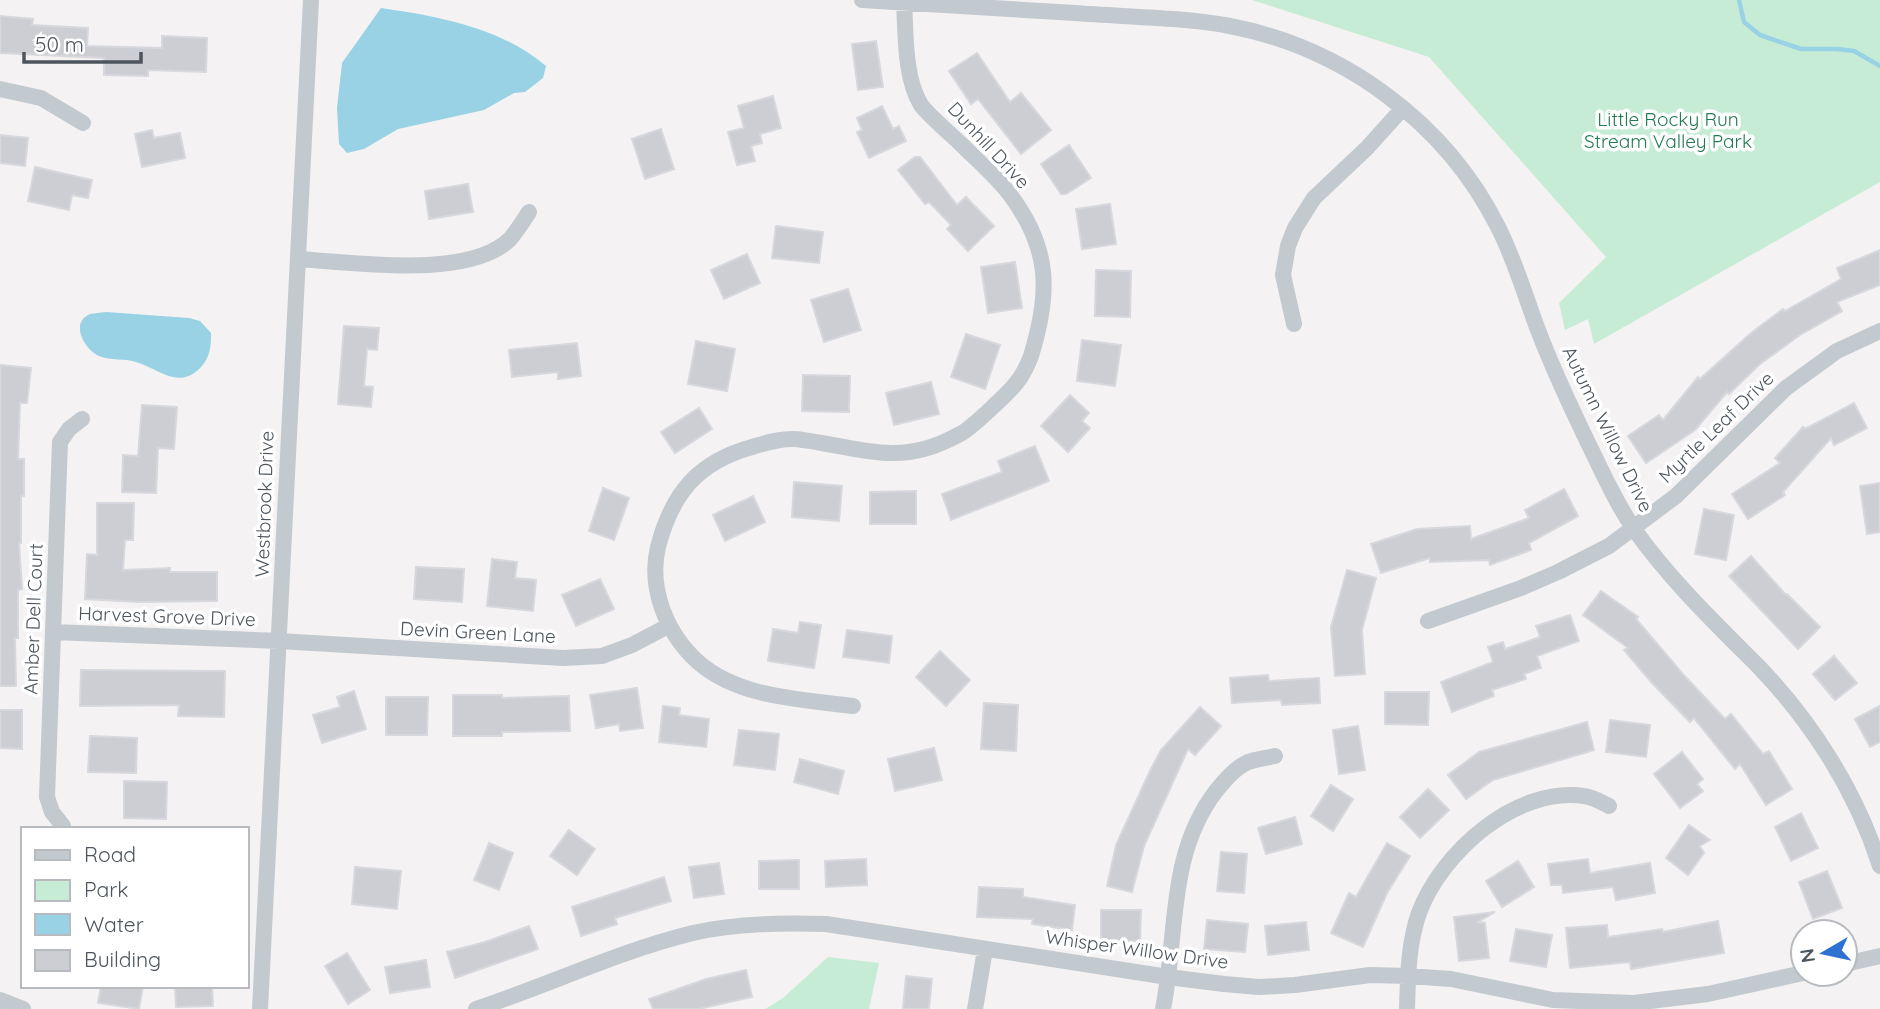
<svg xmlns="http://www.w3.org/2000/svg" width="1880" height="1009" font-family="Quicksand,sans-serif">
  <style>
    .green { fill: #c6ecd6 }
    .water { fill: #98d2e4 }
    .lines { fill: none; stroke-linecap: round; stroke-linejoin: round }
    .stream { stroke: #98d2e4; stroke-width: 4.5 }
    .building { fill: #cdced4; stroke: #d7d8dd; stroke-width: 2 }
    .minor { stroke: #c2c9cf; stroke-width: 16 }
    .labels { text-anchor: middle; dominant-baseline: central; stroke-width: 7; stroke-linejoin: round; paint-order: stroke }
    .park-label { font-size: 19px; fill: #227a50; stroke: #fff }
    .street-label { font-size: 19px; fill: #4c555e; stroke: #fff }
  </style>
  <rect width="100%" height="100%" fill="#f4f2f2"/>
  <path class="green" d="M 1252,0 L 1880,0 L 1880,182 L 1594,344 L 1588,319 L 1565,330 L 1559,303 L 1606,257 L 1429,57 Z
    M 828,957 L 879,963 L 869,1009 L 765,1009 L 783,998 Z"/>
  <path class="water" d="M 381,8 C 437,16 502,28 546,66 L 543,78 L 525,92 L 514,93 L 484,110 L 398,129 L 364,149 L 347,153 L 339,144 L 337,108 L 342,63 Z
    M 106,312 L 189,318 L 200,321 L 211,333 C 211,347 210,358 200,368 C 179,390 159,369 136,362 C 124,358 111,361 99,356 C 85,350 69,323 90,314 C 94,313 101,313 106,312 Z"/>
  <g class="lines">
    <path class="stream" d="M 1739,0 L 1744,22 L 1760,35 L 1801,49 L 1837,49 L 1854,51 L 1880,66"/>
  </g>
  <path class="building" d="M 0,16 L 33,19 L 32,25 L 88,28 L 87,46 L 162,48 L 162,36 L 207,38 L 206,72 L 148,70 L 148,76 L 104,75 L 104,58 L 0,53 Z
    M 876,41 L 883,87 L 858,90 L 852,44 Z
    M 977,53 L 1010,102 L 1021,93 L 1051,130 L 1021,154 L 978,99 L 971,104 L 949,71 Z
    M 773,96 L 781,128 L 760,134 L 762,143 L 751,146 L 755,161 L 737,165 L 728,132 L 744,128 L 738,106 Z
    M 882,106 L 893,129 L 899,126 L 906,141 L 869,158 L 857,132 L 862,130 L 857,118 Z
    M 661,129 L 674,169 L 645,179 L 632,139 Z
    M 152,130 L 154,138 L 180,133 L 185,158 L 142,167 L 135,134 Z
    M 0,135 L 28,138 L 25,166 L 0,163 Z
    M 1069,145 L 1091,178 L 1066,194 L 1061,194 L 1041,164 Z
    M 915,157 L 920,157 L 957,205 L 966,197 L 994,226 L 968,251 L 947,229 L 951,225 L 929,202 L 925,204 L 898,170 Z
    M 35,167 L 92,180 L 88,198 L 72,195 L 69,210 L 28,201 Z
    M 468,184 L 473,212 L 429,219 L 425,191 Z
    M 1110,204 L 1116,244 L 1082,249 L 1076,209 Z
    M 776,226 L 823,232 L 819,263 L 772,258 Z
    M 1880,250 L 1880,285 L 1837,302 L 1842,311 L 1800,335 L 1760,364 L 1729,394 L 1727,392 L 1695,430 L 1646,463 L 1628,436 L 1659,415 L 1663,420 L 1698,377 L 1700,379 L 1751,333 L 1783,309 L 1785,311 L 1841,279 L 1837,268 Z
    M 747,254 L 760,283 L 724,299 L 711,270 Z
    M 1015,262 L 1022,308 L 988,313 L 981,267 Z
    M 1096,270 L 1131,271 L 1130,317 L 1095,316 Z
    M 848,289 L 861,330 L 824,342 L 811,300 Z
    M 344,326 L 379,328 L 377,350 L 367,349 L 364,386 L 373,387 L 371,407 L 338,404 Z
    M 966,334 L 1000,345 L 985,389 L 951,377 Z
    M 1082,340 L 1121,345 L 1115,386 L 1077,381 Z
    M 696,341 L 735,349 L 727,391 L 688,384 Z
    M 577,343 L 581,376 L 558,379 L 558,372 L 512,377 L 509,350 Z
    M 0,365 L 31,368 L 27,403 L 20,403 L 18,459 L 24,459 L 24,496 L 21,496 L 21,543 L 19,543 L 22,589 L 18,590 L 18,638 L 15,638 L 16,686 L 0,686 Z
    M 803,375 L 850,376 L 849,412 L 802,411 Z
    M 931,382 L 939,414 L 894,425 L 886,393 Z
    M 1070,395 L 1089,413 L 1082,421 L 1090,428 L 1068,452 L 1041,426 Z
    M 1854,403 L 1867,428 L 1834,445 L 1831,438 L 1783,492 L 1785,495 L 1748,519 L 1732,494 L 1780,463 L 1775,458 L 1803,427 L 1805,429 Z
    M 142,405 L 177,407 L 174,449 L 158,448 L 156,493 L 122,492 L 123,455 L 138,456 Z
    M 699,408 L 712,429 L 675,453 L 661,432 Z
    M 1035,446 L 1049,481 L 951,520 L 942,494 L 1002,472 L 998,461 Z
    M 794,482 L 842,486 L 839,521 L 792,517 Z
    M 1880,483 L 1880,532 L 1867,534 L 1860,486 Z
    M 603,488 L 629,498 L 614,540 L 589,531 Z
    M 1564,489 L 1578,516 L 1529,543 L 1531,550 L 1490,565 L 1489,560 L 1430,562 L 1430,558 L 1381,573 L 1371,544 L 1417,529 L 1470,526 L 1471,539 L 1529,518 L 1525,510 Z
    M 916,491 L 916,524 L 870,524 L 870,492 Z
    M 753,496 L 765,522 L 725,541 L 713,515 Z
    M 97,503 L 134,503 L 133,540 L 125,540 L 123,570 L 170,568 L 170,572 L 217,572 L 217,601 L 139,602 L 85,599 L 87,554 L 97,555 Z
    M 1704,509 L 1734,515 L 1726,560 L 1695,554 Z
    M 1751,556 L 1786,595 L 1787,594 L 1820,627 L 1798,649 L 1729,576 Z
    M 492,559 L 517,562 L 515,578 L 536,580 L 533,611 L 487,606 Z
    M 416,567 L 464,569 L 462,602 L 414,599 Z
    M 1347,570 L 1376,578 L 1362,630 L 1365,674 L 1335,676 L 1331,627 Z
    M 600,579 L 614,609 L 576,626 L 562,595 Z
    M 1601,591 L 1638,617 L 1636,619 L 1682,673 L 1725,719 L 1731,714 L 1763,754 L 1769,751 L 1792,789 L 1766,805 L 1740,764 L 1735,769 L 1694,718 L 1690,722 L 1652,683 L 1624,650 L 1628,648 L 1583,615 Z
    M 1570,615 L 1579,641 L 1537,656 L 1541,668 L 1524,674 L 1526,679 L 1492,690 L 1494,696 L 1452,712 L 1441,682 L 1493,662 L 1488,647 L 1503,642 L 1505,649 L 1540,637 L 1536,626 Z
    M 800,622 L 821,625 L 814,668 L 768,661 L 773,629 L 798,633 Z
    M 847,630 L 892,636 L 889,663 L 843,657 Z
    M 940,651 L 970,680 L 946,706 L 916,677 Z
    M 1834,656 L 1857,683 L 1835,700 L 1813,674 Z
    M 81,670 L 225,671 L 224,717 L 178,716 L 179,705 L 80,706 Z
    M 1268,675 L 1269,681 L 1319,678 L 1320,703 L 1282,705 L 1281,700 L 1232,703 L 1230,678 Z
    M 637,688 L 643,728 L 620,731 L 619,724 L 596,728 L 590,695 Z
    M 354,691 L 366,729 L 322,743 L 313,715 L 340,707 L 337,697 Z
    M 1385,692 L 1429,692 L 1428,725 L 1385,724 Z
    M 453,695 L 502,695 L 502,698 L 569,696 L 570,731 L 502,732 L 502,736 L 453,736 Z
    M 386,697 L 428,697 L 427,735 L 386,735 Z
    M 984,703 L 1018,705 L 1016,751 L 981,749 Z
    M 663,706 L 680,708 L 679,715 L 709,719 L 706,747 L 659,742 Z
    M 1880,706 L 1880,742 L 1870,747 L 1855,719 Z
    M 1200,707 L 1221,726 L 1195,755 L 1188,749 L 1144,846 L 1132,892 L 1107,886 L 1116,845 L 1149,773 L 1161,750 Z
    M 0,710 L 22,710 L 22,749 L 0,748 Z
    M 1610,720 L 1650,725 L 1646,757 L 1606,752 Z
    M 1587,722 L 1594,750 L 1493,780 L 1466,799 L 1448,775 L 1479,752 Z
    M 1358,726 L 1365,770 L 1339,774 L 1333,730 Z
    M 739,730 L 779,734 L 775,770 L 734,765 Z
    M 90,736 L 137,738 L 136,773 L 88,772 Z
    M 934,748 L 942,780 L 895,791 L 888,759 Z
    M 1682,752 L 1703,779 L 1697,784 L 1703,791 L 1680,808 L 1654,774 Z
    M 800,759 L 844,771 L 838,794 L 794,782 Z
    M 124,781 L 167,782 L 166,819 L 124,818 Z
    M 1331,785 L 1353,799 L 1333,831 L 1311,816 Z
    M 1428,789 L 1449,810 L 1420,838 L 1400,817 Z
    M 1801,813 L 1818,848 L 1791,861 L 1775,827 Z
    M 1295,817 L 1302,844 L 1266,854 L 1258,828 Z
    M 1689,825 L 1710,840 L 1700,846 L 1704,853 L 1688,875 L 1666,858 Z
    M 569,830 L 595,849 L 577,875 L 550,856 Z
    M 489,843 L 513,853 L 499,890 L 474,880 Z
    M 1387,843 L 1410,856 L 1387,893 L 1363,947 L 1331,933 L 1349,893 L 1356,897 Z
    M 1221,852 L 1247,854 L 1244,893 L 1217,891 Z
    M 866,859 L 867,885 L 826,887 L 825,861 Z
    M 1588,859 L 1590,873 L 1650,863 L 1655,893 L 1616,900 L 1613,887 L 1563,893 L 1562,885 L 1551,885 L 1548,864 Z
    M 799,860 L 799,889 L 759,889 L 759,861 Z
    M 1518,861 L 1534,887 L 1502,907 L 1486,881 Z
    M 719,863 L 724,894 L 694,898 L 689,867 Z
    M 355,867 L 401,871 L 397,909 L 352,904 Z
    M 1827,871 L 1842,908 L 1813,919 L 1799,882 Z
    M 664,877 L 671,901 L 615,918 L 617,924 L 581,936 L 572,907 Z
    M 979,887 L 1023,889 L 1023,897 L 1075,905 L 1072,930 L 1032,924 L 1033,919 L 977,917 Z
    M 1101,910 L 1141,910 L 1140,941 L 1101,941 Z
    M 1495,912 L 1478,922 L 1485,923 L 1489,958 L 1459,961 L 1454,917 Z
    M 1207,920 L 1248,924 L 1245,952 L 1204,949 Z
    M 1718,921 L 1724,953 L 1631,969 L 1630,962 L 1570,968 L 1566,928 L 1607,925 L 1608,937 L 1662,929 L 1663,932 Z
    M 1306,922 L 1309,950 L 1268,955 L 1265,926 Z
    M 529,926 L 538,949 L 455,978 L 447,952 L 485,942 Z
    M 1516,929 L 1552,935 L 1546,967 L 1510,961 Z
    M 347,953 L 370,990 L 348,1004 L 325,966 Z
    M 426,960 L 430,987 L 390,993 L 385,967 Z
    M 746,970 L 752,997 L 699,1009 L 653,1009 L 649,999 L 706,979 Z
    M 906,976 L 932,979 L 929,1009 L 903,1009 Z
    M 101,986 L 143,986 L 139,1009 L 98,1003 Z
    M 175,986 L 212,986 L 213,1006 L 176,1007 Z"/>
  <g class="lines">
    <path class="minor" d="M 862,0 C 933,4 1004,9 1075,13 C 1127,17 1179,17 1230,26 C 1344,48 1446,123 1498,227 C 1515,260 1525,296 1538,330 C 1554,372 1573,412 1592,451 C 1605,478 1618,506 1634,529 C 1670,580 1714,622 1758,666 C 1812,722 1856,791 1880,866
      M 0,89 L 41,98 L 83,123
      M 298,259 C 352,262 469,280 510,239 C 517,231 523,221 529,212
      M 1294,324 L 1283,275 L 1288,246 L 1295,228 L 1314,198 L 1367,148 L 1403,108
      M 1428,621 L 1521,588 L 1558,572 L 1609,546 L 1676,496 L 1786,388 L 1837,351 L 1880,331
      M 53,632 L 279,641 L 563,658 L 602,656 L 632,645 L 668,626
      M 853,706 C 801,699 739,698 698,662 C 667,634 648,589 658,547 C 672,493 698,462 752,447 C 768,442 786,437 803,440 C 843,445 884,460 924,449 C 936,446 951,439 962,433 C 971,428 1011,391 1017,382 C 1023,375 1028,364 1031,356 C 1050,294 1051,250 1011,196 C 998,178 979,162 963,146 C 952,135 929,116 921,105 C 904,77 906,34 904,2
      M 63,826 L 52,812 L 47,797 L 60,442 L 69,429 L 82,419
      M 1845,964 L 1880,956
      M 0,1000 L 23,1009
      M 260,1009 L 311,0
      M 476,1009 C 549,985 619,951 693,933 C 737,923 782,923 826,924 L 1168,977 L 1224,984 L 1259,987 L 1295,985 L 1370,975 L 1408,976 L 1451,979 L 1553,1000 L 1634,1003 L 1708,994 L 1803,973
      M 975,1009 L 985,950
      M 1163,1009 C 1178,934 1167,855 1216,791 C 1225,780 1235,768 1248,762 C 1256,759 1266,758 1275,756
      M 1407,1009 C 1408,977 1408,944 1419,913 C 1441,853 1516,786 1584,796 C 1593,797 1601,802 1609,806"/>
  </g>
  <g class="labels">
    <g class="park-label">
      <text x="1668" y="119">Little Rocky Run<tspan x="1668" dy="22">Stream Valley Park</tspan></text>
    </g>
    <g class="street-label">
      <text transform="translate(989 145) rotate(47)">Dunhill Drive</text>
      <text transform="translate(1716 427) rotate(-44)">Myrtle Leaf Drive</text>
      <text transform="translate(1608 429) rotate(64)">Autumn Willow Drive</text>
      <text transform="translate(264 504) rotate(-88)">Westbrook Drive</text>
      <text transform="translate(167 616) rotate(2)">Harvest Grove Drive</text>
      <text transform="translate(33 619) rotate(-88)">Amber Dell Court</text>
      <text transform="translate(478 632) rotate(3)">Devin Green Lane</text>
      <text transform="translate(1137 949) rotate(8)">Whisper Willow Drive</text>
    </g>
  </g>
  <rect x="21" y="827" width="228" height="161" fill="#ffffff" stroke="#b7bbbf" stroke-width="2"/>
  <rect x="35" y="850" width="35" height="10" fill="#c2c9cf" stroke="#b7bbbf" stroke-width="2"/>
  <text x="84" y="862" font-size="21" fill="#4c555e">Road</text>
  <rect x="35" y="880" width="35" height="21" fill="#c6ecd6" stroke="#b7bbbf" stroke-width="2"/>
  <text x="84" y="897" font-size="21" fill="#4c555e">Park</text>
  <rect x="35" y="914" width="35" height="21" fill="#98d2e4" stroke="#b7bbbf" stroke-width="2"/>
  <text x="84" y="932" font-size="21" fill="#4c555e">Water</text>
  <rect x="35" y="950" width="35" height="21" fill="#cdced4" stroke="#b7bbbf" stroke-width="2"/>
  <text x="84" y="967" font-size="21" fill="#4c555e">Building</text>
  <g transform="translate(1824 953) rotate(261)"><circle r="33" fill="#ffffff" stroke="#b7bbbf" stroke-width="2"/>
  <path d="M0-5L12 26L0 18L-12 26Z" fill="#2d71d3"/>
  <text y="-10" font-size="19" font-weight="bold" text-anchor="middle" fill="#4c555e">N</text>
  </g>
  <path d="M24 52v10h117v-10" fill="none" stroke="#4c555e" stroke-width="3.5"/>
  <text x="35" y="52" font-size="21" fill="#4c555e" stroke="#ffffff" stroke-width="5" paint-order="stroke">50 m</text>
</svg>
